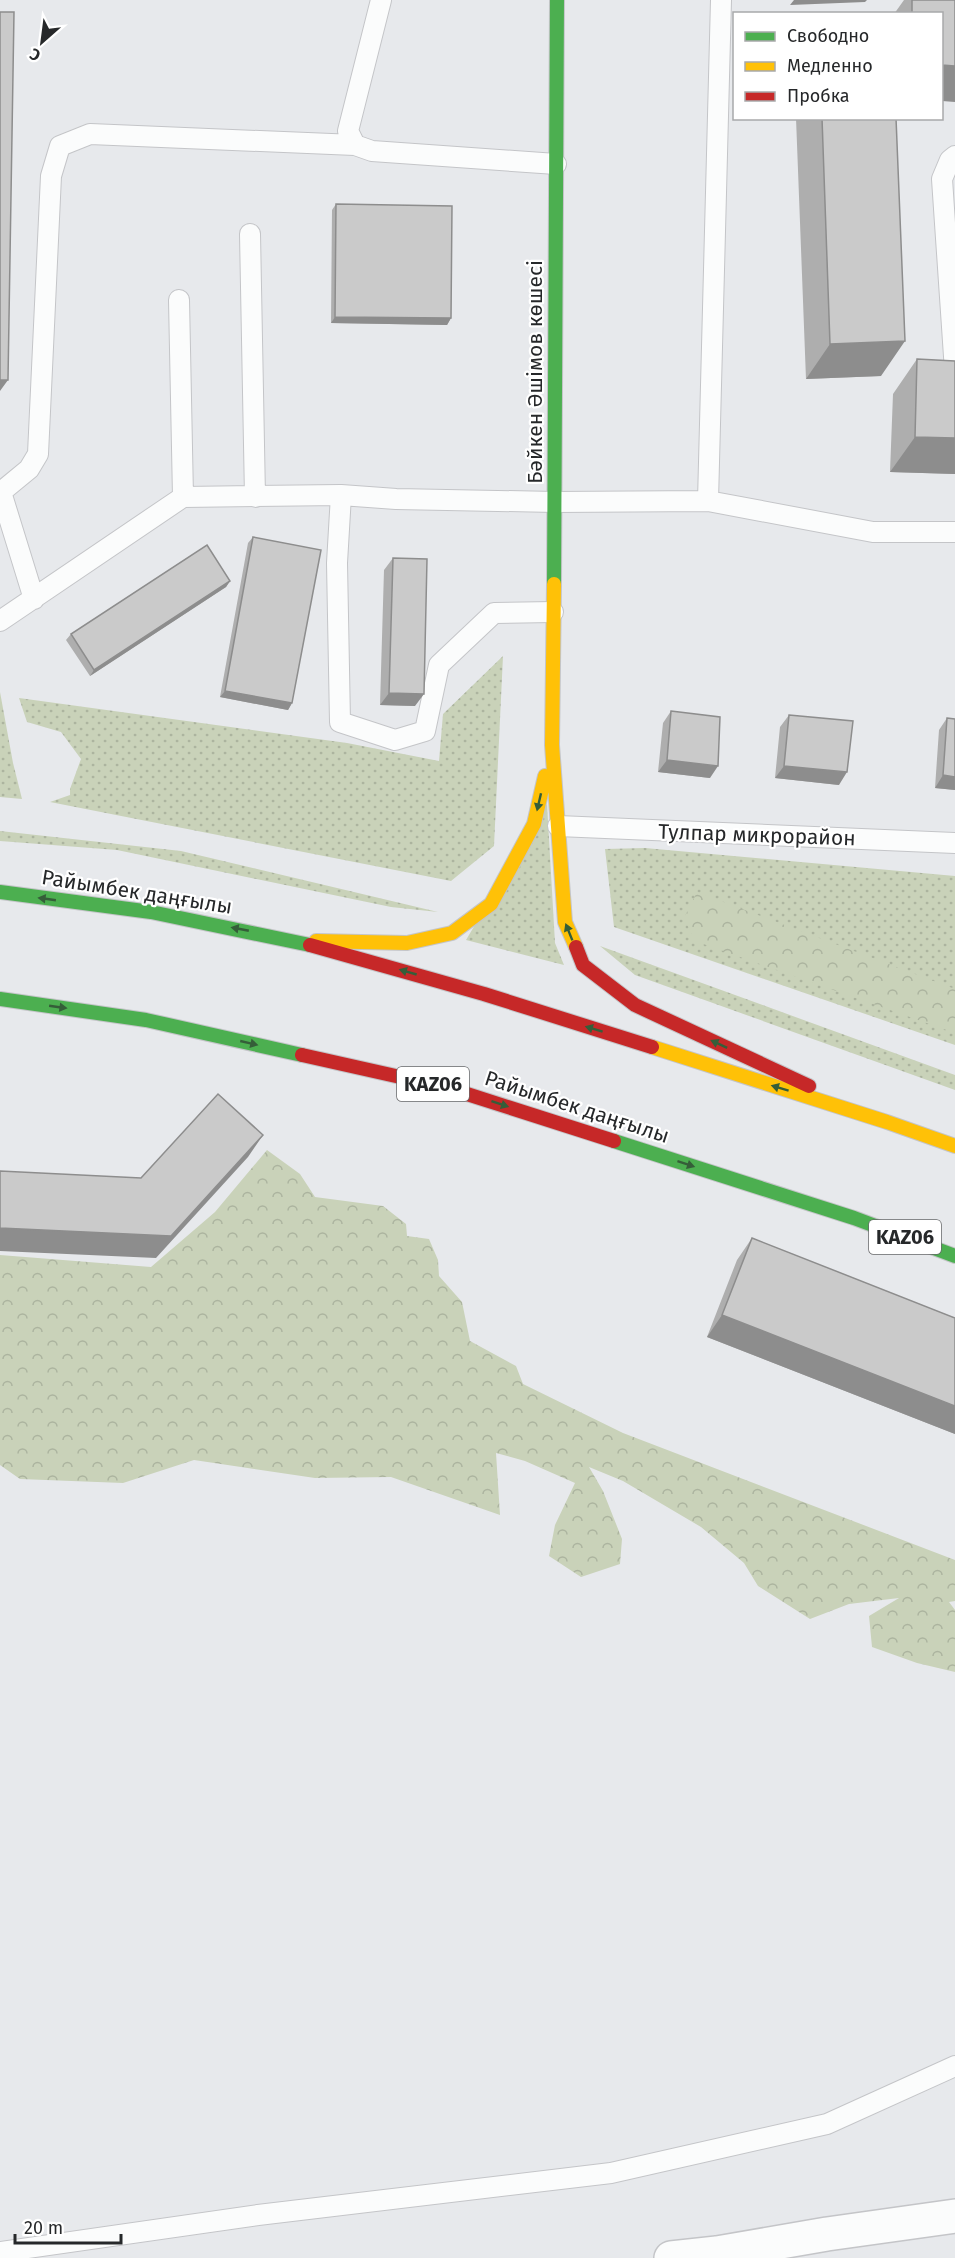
<svg xmlns="http://www.w3.org/2000/svg" width="955" height="2258" font-family="'Fira Sans',sans-serif">
  <style>
    .grass { fill: url(#grass-dots) }
    .forest { fill: url(#forest-crowns) }
    .lines { fill: none; stroke-linecap: round; stroke-linejoin: round }
    .lane-casing { stroke: #c4c5c8; stroke-width: 22 }
    .street-casing { stroke: #c4c5c8; stroke-width: 36 }
    .fast-casing { stroke: #c4c5c8; stroke-width: 16 }
    .slow-casing { stroke: #c4c5c8; stroke-width: 16 }
    .jam-casing { stroke: #c4c5c8; stroke-width: 16 }
    .lane { stroke: #fbfcfc; stroke-width: 20 }
    .street { stroke: #fbfcfc; stroke-width: 33 }
    .fast { stroke: #4caf50; stroke-width: 14 }
    .slow { stroke: #ffc107; stroke-width: 14 }
    .jam { stroke: #c62828; stroke-width: 14 }
    .wall { fill: #aeaeae }
    .shaded-wall { fill: #8d8d8d }
    .building { fill: #cacaca; stroke: #8d8d8d; stroke-width: 1.5 }
    .oneway { fill: #355e39 }
    .labels { text-anchor: middle; dominant-baseline: central; stroke-width: 4.5; stroke-linejoin: round; paint-order: stroke }
    .shield { fill: #fff; stroke: #67686a; stroke-width: 1.5 }
    .shield-label { font-size: 20px; font-weight: bold; fill: #26282a }
    .street-label { font-size: 21px; fill: #26282a; stroke: #fff }
  </style>
  <defs>
    <pattern id="grass-dots" width="8" height="8" patternUnits="userSpaceOnUse" patternTransform="scale(1.5)"><rect width="8" height="8" fill="#c9d2b9"/><path d="M2 2h.1M6 6h.1" fill="none" stroke="#acb49f" stroke-width="1.8" stroke-linecap="round"/></pattern>
    <pattern id="forest-crowns" width="20" height="18" patternUnits="userSpaceOnUse" patternTransform="scale(1.5)"><rect width="20" height="18" fill="#c9d2b9"/><path d="M2 6a3 3 0 1 1 6 0M12 15a3 3 0 1 1 6 0" fill="none" stroke="#acb49f"/></pattern>
  </defs>
  <rect width="100%" height="100%" fill="#e7e9ec"/>
  <path class="grass" d="M 503,656 L 494,846 L 451,881 L 50,802 L 70,795 L 70,789 L 81,759 L 61,732 L 27,722 L 19,698 L 347,743 L 439,761 L 443,714 Z
    M 0,692 L 13,763 L 22,799 L 0,797 Z
    M 547,804 L 555,943 L 564,965 L 466,940 Z
    M 0,831 L 181,851 L 438,912 L 391,907 L 117,850 L 0,841 Z
    M 645,848 L 955,876 L 955,1045 L 614,927 L 605,849 Z
    M 600,946 L 955,1075 L 955,1090 L 635,975 Z"/>
  <path class="forest" d="M 697,892 L 955,989 L 955,1033 L 695,941 L 684,918 Z
    M 267,1150 L 300,1174 L 315,1197 L 383,1206 L 406,1224 L 407,1236 L 429,1239 L 438,1260 L 439,1276 L 462,1302 L 470,1341 L 516,1366 L 523,1384 L 623,1433 L 955,1560 L 955,1601 L 949,1602 L 955,1610 L 955,1672 L 917,1663 L 872,1647 L 869,1616 L 899,1598 L 849,1604 L 810,1619 L 758,1586 L 744,1563 L 701,1527 L 623,1481 L 589,1467 L 603,1491 L 622,1539 L 620,1564 L 581,1577 L 549,1556 L 555,1525 L 575,1483 L 525,1461 L 496,1453 L 500,1515 L 391,1477 L 315,1478 L 194,1460 L 123,1483 L 20,1479 L 0,1465 L 0,1255 L 151,1267 L 215,1212 Z"/>
  <g class="lines">
    <defs>
      <path id="lane" d="M 381,0 L 348,131 L 355,145 L 372,151 L 556,164
        M 955,156 L 950,160 L 942,179 L 955,371
        M 250,234 L 255,497
        M 179,300 L 183,497
        M 341,495 L 337,563 L 340,722 L 395,740 L 425,731 L 439,665 L 494,613 L 553,612
        M 708,501 L 721,0
        M 34,599 L 1,492 L 29,469 L 38,454 L 51,176 L 60,146 L 90,134 L 355,145
        M 0,621 L 183,497 L 341,495 L 396,499 L 555,502 L 708,501 L 873,532 L 955,532
        M 558,826 L 955,843
        M 0,2252 L 258,2215 L 611,2173 L 827,2124 L 955,2066"/>
      <path id="street" d="M 671,2258 L 717,2253 L 827,2234 L 955,2216"/>
      <path id="fast" d="M 554,584 L 557,0
        M 0,892 L 151,912 L 310,945
        M 0,999 L 146,1020 L 302,1055
        M 614,1141 L 854,1218 L 955,1256"/>
      <path id="slow" d="M 554,584 L 552,745 L 565,922 L 576,947
        M 316,941 L 407,943 L 452,933 L 491,904 L 534,824 L 545,776
        M 652,1047 L 887,1122 L 955,1146"/>
      <path id="jam" d="M 310,945 L 484,994 L 652,1047
        M 576,947 L 583,965 L 635,1005 L 809,1086
        M 302,1055 L 445,1087 L 614,1141"/>
    </defs>
    <use href="#lane" class="lane-casing"/>
    <use href="#street" class="street-casing"/>
    <use href="#fast" class="fast-casing"/>
    <use href="#slow" class="slow-casing"/>
    <use href="#jam" class="jam-casing"/>
    <use href="#lane" class="lane"/>
    <use href="#street" class="street"/>
    <use href="#fast" class="fast"/>
    <use href="#slow" class="slow"/>
    <use href="#jam" class="jam"/>
  </g>
  <path class="wall" d="M 904,0 L 955,0 L 942,14 L 894,14 Z
    M 796,118 L 896,118 L 881,376 L 806,379 Z
    M 336,204 L 451,318 L 447,325 L 331,323 L 332,210 Z
    M 917,359 L 955,361 L 955,474 L 890,472 L 893,394 Z
    M 253,537 L 292,703 L 288,710 L 220,697 L 248,543 Z
    M 393,558 L 415,706 L 380,705 L 384,570 Z
    M 230,581 L 226,587 L 90,676 L 66,640 L 71,634 Z
    M 671,711 L 710,778 L 658,772 L 663,723 Z
    M 789,715 L 839,785 L 775,778 L 780,727 Z
    M 947,718 L 955,719 L 955,790 L 935,788 L 939,730 Z
    M 752,1238 L 955,1318 L 955,1434 L 707,1337 L 737,1260 Z"/>
  <path class="shaded-wall" d="M 794,0 L 867,0 L 865,2 L 790,5 Z
    M 942,65 L 955,66 L 955,102 L 942,101 Z
    M 335,317 L 451,318 L 447,325 L 331,323 Z
    M 905,341 L 881,376 L 806,379 L 830,344 Z
    M 0,380 L 8,380 L 0,391 Z
    M 915,437 L 955,438 L 955,474 L 890,472 Z
    M 230,581 L 226,587 L 90,676 L 94,670 Z
    M 225,691 L 292,703 L 288,710 L 220,697 Z
    M 389,693 L 424,694 L 415,706 L 380,705 Z
    M 667,760 L 718,766 L 710,778 L 658,772 Z
    M 784,766 L 847,772 L 839,785 L 775,778 Z
    M 943,775 L 955,777 L 955,790 L 935,788 Z
    M 263,1135 L 248,1157 L 156,1258 L 0,1251 L 0,1228 Z
    M 722,1315 L 955,1406 L 955,1434 L 707,1337 Z"/>
  <path class="building" d="M 912,0 L 955,0 L 955,66 L 942,65 L 942,14 L 912,14 Z
    M 0,12 L 14,12 L 8,380 L 0,380 Z
    M 822,118 L 896,118 L 905,341 L 830,344 Z
    M 336,204 L 452,206 L 451,318 L 335,317 Z
    M 917,359 L 955,361 L 955,438 L 915,437 Z
    M 253,537 L 321,550 L 292,703 L 225,691 Z
    M 207,545 L 230,581 L 94,670 L 71,634 Z
    M 393,558 L 427,559 L 424,694 L 389,693 Z
    M 671,711 L 720,717 L 718,766 L 667,760 Z
    M 789,715 L 853,721 L 847,772 L 784,766 Z
    M 947,718 L 955,719 L 955,777 L 943,775 Z
    M 218,1094 L 263,1135 L 171,1236 L 0,1228 L 0,1171 L 141,1178 Z
    M 752,1238 L 955,1318 L 955,1406 L 722,1315 Z"/>
  <defs><path id="oneway-solid" d="M-6-.8H1V-3.2L6.5 0L1 3.2V.8H-6Z" transform="scale(1.5)"/></defs>
  <g class="oneway">
    <use href="#oneway-solid" transform="translate(539 802) rotate(103)"/>
    <use href="#oneway-solid" transform="translate(47 899) rotate(-172)"/>
    <use href="#oneway-solid" transform="translate(240 929) rotate(-169)"/>
    <use href="#oneway-solid" transform="translate(569 932) rotate(-112)"/>
    <use href="#oneway-solid" transform="translate(408 972) rotate(-164)"/>
    <use href="#oneway-solid" transform="translate(58 1007) rotate(8)"/>
    <use href="#oneway-solid" transform="translate(594 1029) rotate(-163)"/>
    <use href="#oneway-solid" transform="translate(249 1043) rotate(13)"/>
    <use href="#oneway-solid" transform="translate(719 1044) rotate(-155)"/>
    <use href="#oneway-solid" transform="translate(780 1088) rotate(-163)"/>
    <use href="#oneway-solid" transform="translate(500 1104) rotate(18)"/>
    <use href="#oneway-solid" transform="translate(686 1164) rotate(18)"/>
  </g>
  <g class="labels">
    <g class="shield">
      <rect x="397" y="1067" width="72" height="34" rx="4.5"/>
      <rect x="869" y="1220" width="72" height="34" rx="4.5"/>
    </g>
    <g class="shield-label">
      <text x="433" y="1084">KАZ06</text>
      <text x="905" y="1237">KАZ06</text>
    </g>
    <g class="street-label">
      <text transform="translate(535 372) rotate(-90)">Бәйкен Әшімов көшесі</text>
      <text transform="translate(757 835) rotate(2)">Тулпар микрорайон</text>
      <text transform="translate(137 892) rotate(9)">Райымбек даңғылы</text>
      <text transform="translate(577 1107) rotate(18)">Райымбек даңғылы</text>
    </g>
  </g>
  <rect x="733" y="12" width="210" height="108" fill="#ffffff" stroke="#a8a9aa" stroke-width="1.5"/>
  <rect x="745" y="32" width="30" height="9" fill="#4caf50" stroke="#a8a9aa" stroke-width="1.5"/>
  <text x="787" y="42" font-size="18" fill="#26282a">Свободно</text>
  <rect x="745" y="62" width="30" height="9" fill="#ffc107" stroke="#a8a9aa" stroke-width="1.5"/>
  <text x="787" y="72" font-size="18" fill="#26282a">Медленно</text>
  <rect x="745" y="92" width="30" height="9" fill="#c62828" stroke="#a8a9aa" stroke-width="1.5"/>
  <text x="787" y="102" font-size="18" fill="#26282a">Пробка</text>
  <g transform="translate(42 42) rotate(208)" stroke="#ffffff" stroke-width="4.5" paint-order="stroke">
  <path d="M0-4.5L10 22L0 15L-10 22Z" fill="#26282a"/>
  <text y="-9" font-size="16" font-weight="bold" text-anchor="middle" fill="#26282a">С</text>
  </g>
  <path d="M15 2234v9h106v-9" fill="none" stroke="#26282a" stroke-width="3"/>
  <text x="24" y="2234" font-size="18" fill="#26282a" stroke="#ffffff" stroke-width="4.5" paint-order="stroke">20 m</text>
</svg>
